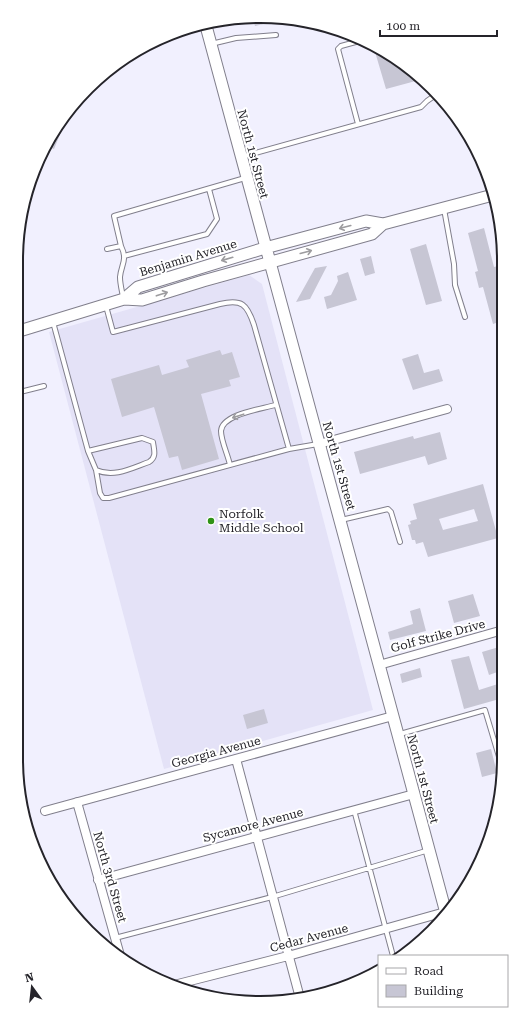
<svg xmlns="http://www.w3.org/2000/svg" width="520" height="1019" font-family="'Roboto Serif',serif">
  <style>
    .built { fill: #e4e2f7 }
    .building { fill: #c7c6d4; fill-rule: evenodd }
    .lines { fill: none; stroke-linecap: round; stroke-linejoin: round }
    .lane-casing { stroke: #817f8c; stroke-width: 6 }
    .street-casing { stroke: #817f8c; stroke-width: 10 }
    .secondary-casing { stroke: #817f8c; stroke-width: 13 }
    .lane { stroke: #fff; stroke-width: 4 }
    .street { stroke: #fff; stroke-width: 8 }
    .secondary { stroke: #fff; stroke-width: 11 }
    .oneway { stroke: #9d9c9f }
    .poi-dot { fill: #2f9316; stroke: #fff; stroke-width: 1.5 }
    .labels { text-anchor: middle; dominant-baseline: central; stroke-width: 4; stroke-linejoin: round; paint-order: stroke }
    .street-label { font-size: 12px; fill: #25242a; stroke: #fff }
    .poi-label { font-size: 12px; fill: #25242a; stroke: #fff; text-anchor: start }
    .rim { fill: none; stroke: #25242a; stroke-width: 2 }
  </style>
  <rect width="100%" height="100%" fill="#f1f0fe"/>
  <path class="built" d="M 249,275 L 262,284 L 373,710 L 164,769 L 49,332 Z"/>
  <path class="building" d="M 276,17 L 279,17 L 280,20 L 255,26 L 253,19 Z
    M 373,45 L 421,76 L 423,79 L 386,89 Z
    M 61,126 L 63,127 L 54,149 L 46,146 Z
    M 484,228 L 494,267 L 502,265 L 502,282 L 499,283 L 502,293 L 502,321 L 493,324 L 483,287 L 479,288 L 475,272 L 478,271 L 468,233 Z
    M 426,244 L 442,301 L 426,305 L 410,249 Z
    M 371,256 L 375,273 L 365,276 L 360,259 Z
    M 327,266 L 310,299 L 296,302 L 315,268 Z
    M 348,272 L 357,300 L 327,309 L 324,297 L 331,295 L 338,281 L 337,276 Z
    M 220,350 L 222,355 L 232,352 L 240,377 L 229,380 L 231,386 L 201,394 L 219,459 L 182,470 L 178,456 L 169,458 L 154,407 L 122,417 L 111,379 L 159,365 L 162,375 L 189,367 L 186,360 Z
    M 418,354 L 424,373 L 439,369 L 443,381 L 413,390 L 402,359 Z
    M 440,432 L 447,459 L 428,465 L 425,456 L 360,474 L 354,452 L 413,436 L 414,439 Z
    M 483,484 L 498,538 L 428,557 L 423,542 L 416,544 L 415,540 L 412,540 L 408,525 L 411,524 L 410,521 L 417,519 L 413,504 ZM 474,509 L 478,521 L 443,530 L 439,519 Z
    M 473,594 L 480,616 L 454,623 L 448,601 Z
    M 420,608 L 426,631 L 390,640 L 388,632 L 413,624 L 410,611 Z
    M 499,647 L 503,662 L 503,670 L 489,675 L 482,652 Z
    M 469,656 L 479,690 L 501,683 L 503,698 L 464,709 L 451,660 Z
    M 420,668 L 422,677 L 402,683 L 400,674 Z
    M 264,709 L 268,723 L 247,729 L 243,715 Z
    M 491,749 L 497,773 L 482,777 L 476,753 Z"/>
  <g class="lines">
    <defs>
      <path id="lane" d="M 211,44 L 236,38 L 276,35
        M 358,124 L 338,49 L 341,46 L 363,40
        M 241,157 L 421,107 L 427,101 L 437,94
        M 444,209 L 454,264 L 455,285 L 465,317
        M 121,246 L 114,216 L 245,178
        M 107,249 L 121,246 C 128,260 121,265 120,277 C 120,284 122,291 123,297
        M 124,256 L 207,234 L 217,219 L 209,189
        M 106,306 L 113,332 L 220,304 C 242,299 247,304 254,325 L 289,449
        M 53,322 L 88,451
        M 16,393 L 44,386
        M 142,438 L 153,442 C 154,450 157,457 149,462 C 132,468 114,478 96,470 L 88,451 Z
        M 230,465 C 228,455 221,441 221,431 C 222,414 262,409 275,405
        M 96,470 L 100,493 L 103,498 L 109,498 L 289,449 L 318,444
        M 341,520 L 388,509 L 391,512 L 400,542
        M 400,734 L 485,710 L 503,770
        M 354,810 L 393,956
        M 115,938 L 272,897 L 429,850"/>
      <path id="street" d="M 319,444 L 447,409
        M 379,665 L 503,630
        M 236,759 L 300,998
        M 77,802 L 121,959
        M 45,811 L 393,716
        M 98,880 L 414,794
        M 178,984 L 288,956 L 445,912"/>
      <path id="secondary" d="M 206,26 C 284,322 367,617 446,913
        M 124,299 L 138,287 L 265,248 L 366,221 L 383,224 L 493,195
        M 16,332 L 124,299 L 142,300 L 203,281 L 372,234 L 383,224"/>
    </defs>
    <use href="#lane" class="lane-casing"/>
    <use href="#street" class="street-casing"/>
    <use href="#secondary" class="secondary-casing"/>
    <use href="#lane" class="lane"/>
    <use href="#street" class="street"/>
    <use href="#secondary" class="secondary"/>
  </g>
  <defs><path id="oneway-shaft" d="M-6 0H5M1.5-3L5.5 0L1.5 3" fill="none" stroke-width="1.6" stroke-linecap="round" stroke-linejoin="round"/></defs>
  <g class="oneway">
    <use href="#oneway-shaft" transform="translate(345 227) rotate(165)"/>
    <use href="#oneway-shaft" transform="translate(306 252) rotate(-15)"/>
    <use href="#oneway-shaft" transform="translate(227 259) rotate(164)"/>
    <use href="#oneway-shaft" transform="translate(162 294) rotate(-18)"/>
    <use href="#oneway-shaft" transform="translate(238 416) rotate(162)"/>
  </g>
  <circle class="poi-dot" cx="211" cy="521" r="4"/>
  <g class="labels">
    <g class="street-label">
      <text transform="translate(253 154) rotate(75)">North 1st Street</text>
      <text transform="translate(188 258) rotate(-17)">Benjamin Avenue</text>
      <text transform="translate(339 466) rotate(74)">North 1st Street</text>
      <text transform="translate(438 636) rotate(-15)">Golf Strike Drive</text>
      <text transform="translate(216 752) rotate(-15)">Georgia Avenue</text>
      <text transform="translate(423 779) rotate(75)">North 1st Street</text>
      <text transform="translate(253 825) rotate(-15)">Sycamore Avenue</text>
      <text transform="translate(110 877) rotate(74)">North 3rd Street</text>
      <text transform="translate(309 938) rotate(-15)">Cedar Avenue</text>
    </g>
    <g class="poi-label">
      <text x="219" y="514">Norfolk<tspan x="219" dy="14">Middle School</tspan></text>
    </g>
  </g>
  <path d="M0 0H520V1019H0ZM260 23H260A237 237 0 0 1 497 260V759A237 237 0 0 1 260 996H260A237 237 0 0 1 23 759V260A237 237 0 0 1 260 23Z" fill="#fff" fill-rule="evenodd"/>
  <path class="rim" d="M260 23H260A237 237 0 0 1 497 260V759A237 237 0 0 1 260 996H260A237 237 0 0 1 23 759V260A237 237 0 0 1 260 23Z"/>
  <rect x="378" y="955" width="130" height="52" fill="#ffffff" stroke="#a8a7aa"/>
  <rect x="386" y="968" width="20" height="6" fill="#ffffff" stroke="#a8a7aa"/>
  <text x="414" y="975" font-size="12" fill="#25242a">Road</text>
  <rect x="386" y="985" width="20" height="12" fill="#c7c6d4" stroke="#a8a7aa"/>
  <text x="414" y="995" font-size="12" fill="#25242a">Building</text>
  <g transform="translate(32 987) rotate(345)" stroke="#ffffff" stroke-width="3" paint-order="stroke">
  <path d="M0-3L7 15L0 10L-7 15Z" fill="#25242a"/>
  <text y="-6" font-size="11" font-weight="bold" text-anchor="middle" fill="#25242a">N</text>
  </g>
  <path d="M380 30v6h117v-6" fill="none" stroke="#25242a" stroke-width="2"/>
  <text x="386" y="30" font-size="12" fill="#25242a" stroke="#ffffff" stroke-width="3" paint-order="stroke">100 m</text>
</svg>
